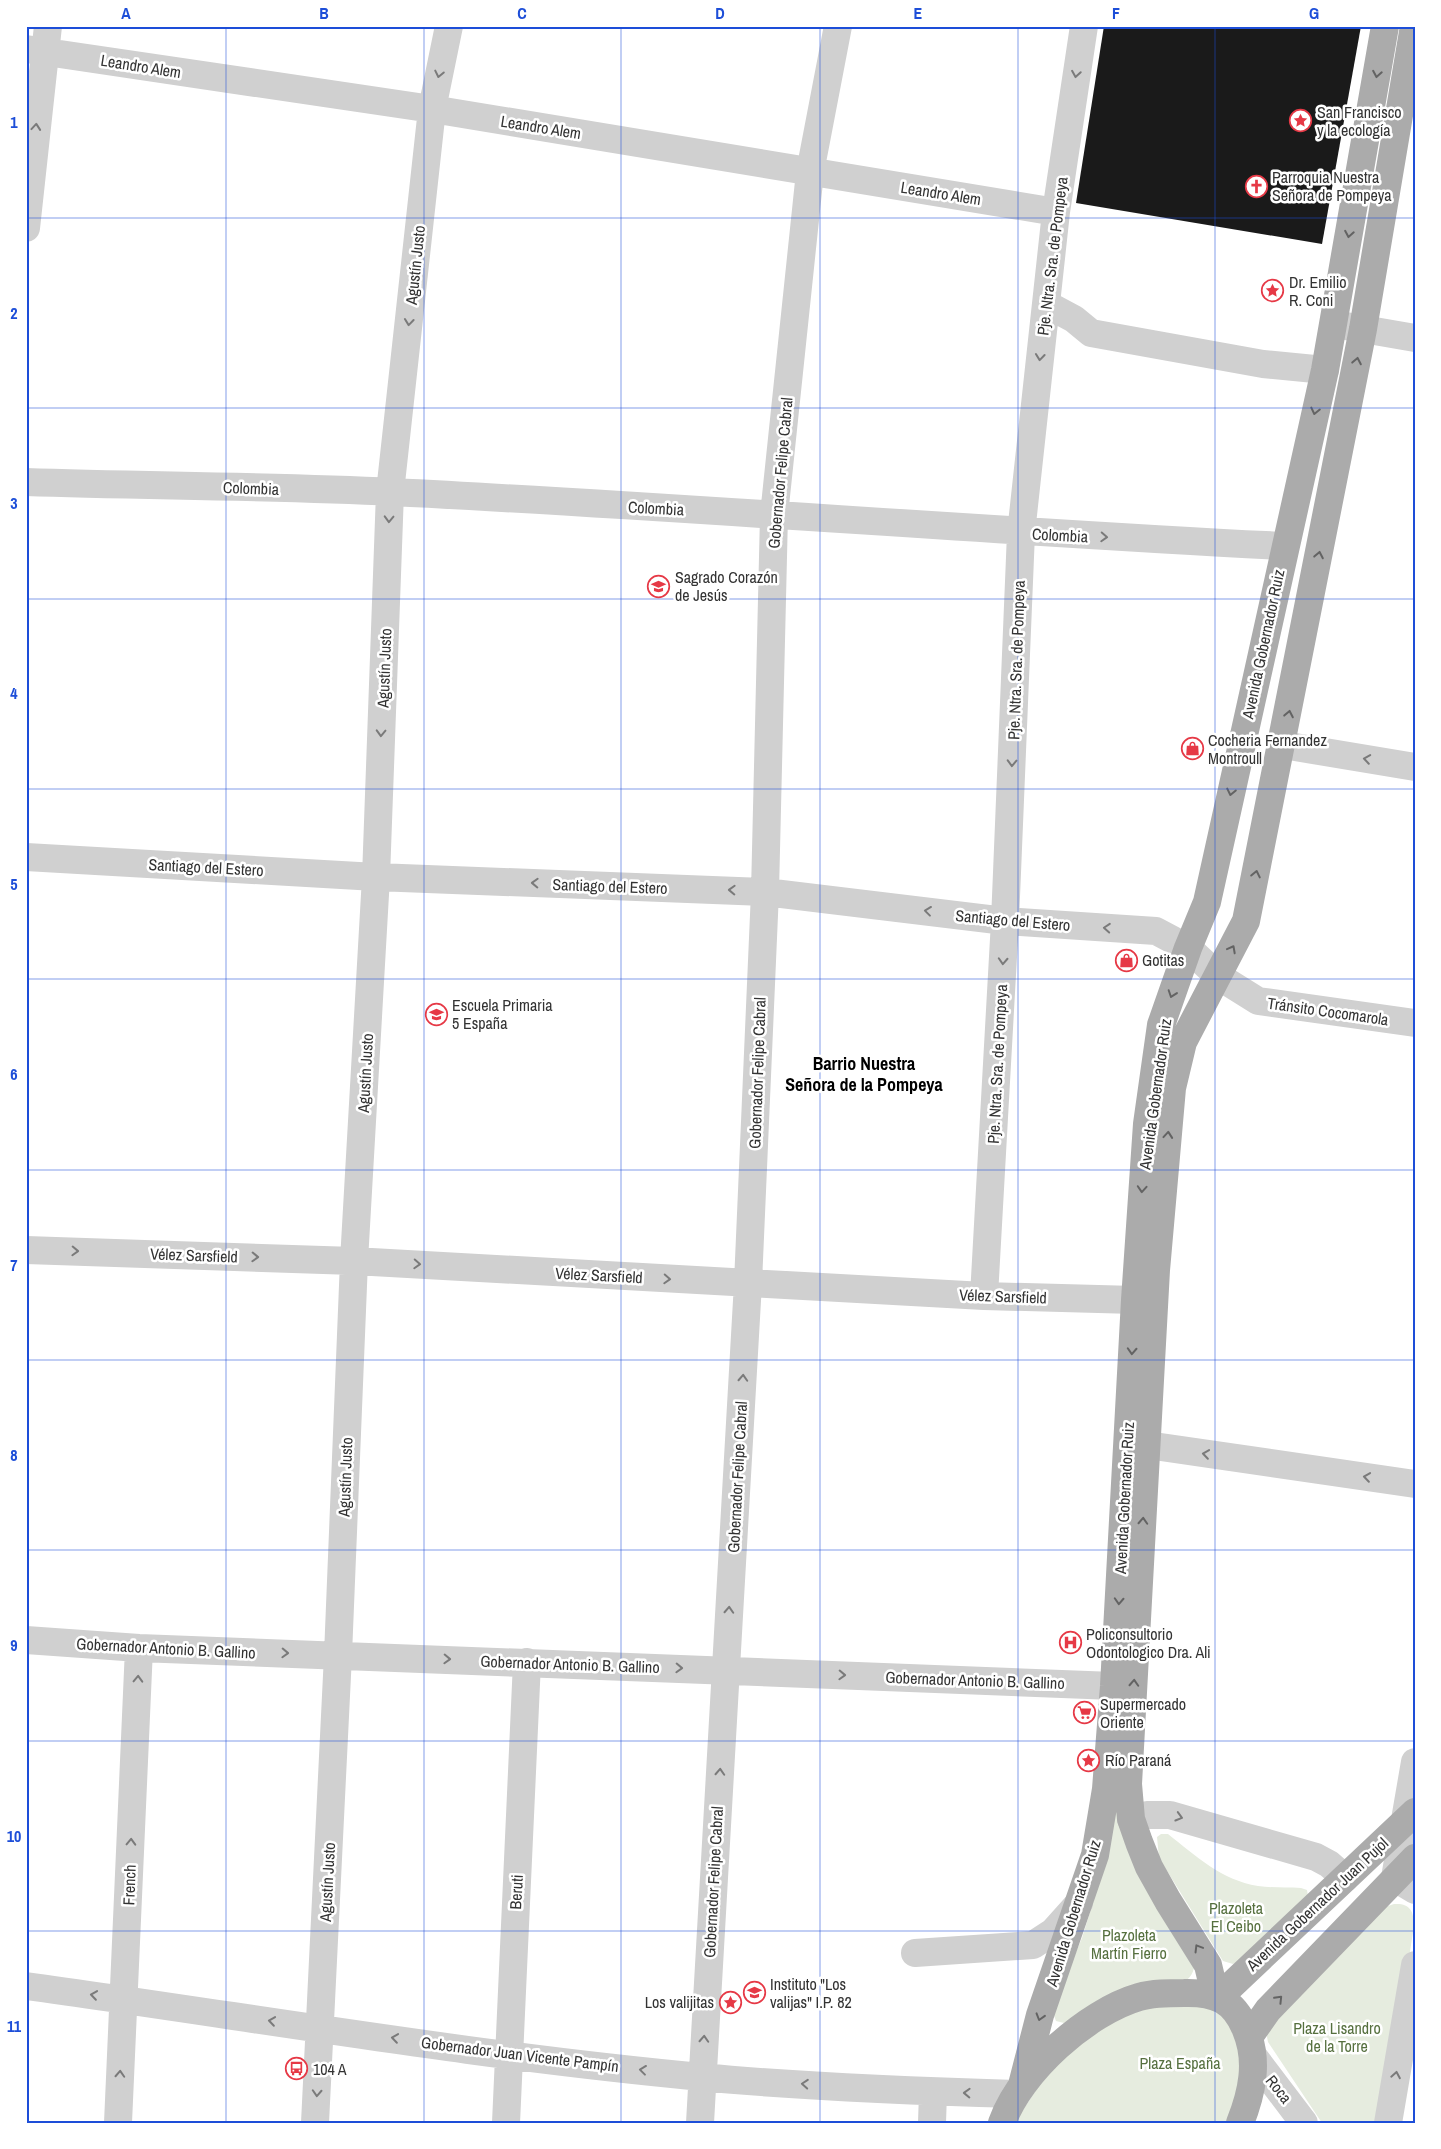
<svg xmlns="http://www.w3.org/2000/svg" width="1441" height="2149" font-family="'Archivo Narrow',sans-serif">
  <style>
    .green { fill: #e6ecdf }
    .building { fill: #1a1a1a }
    .lines { fill: none; stroke-linecap: round; stroke-linejoin: round }
    .minor { stroke: #d0d0d0; stroke-width: 28 }
    .major { stroke: #ababab; stroke-width: 28 }
    .oneway { stroke: #7a7a7a }
    .oneway2 { stroke: #636363 }
    .grid { fill: none; stroke: #1d4ed8; stroke-width: 1; stroke-opacity: 0.55 }
    .labels { text-anchor: middle; dominant-baseline: central; stroke-width: 5; stroke-linejoin: round; paint-order: stroke }
    .street-label { font-size: 16px; fill: #333; stroke: #fff }
    .poi-label { font-size: 16px; fill: #333; stroke: #fff; text-anchor: start }
    .park-label { font-size: 16px; fill: #56703f; stroke: #fff }
    .neighbourhood-label { font-size: 18px; font-weight: bold; fill: #000; stroke: #fff }
    .neatline { fill: none; stroke: #1d4ed8; stroke-width: 2 }
    .grid-label { font-size: 16px; text-anchor: middle; font-weight: bold; fill: #1d4ed8 }
  </style>
  <rect width="100%" height="100%" fill="#fff"/>
  <path class="green" d="M 1117,1771 L 1120,1820 L 1126,1847 L 1195,1961 C 1194,1973 1191,1978 1181,1984 L 1064,2023 L 1056,2021 L 1053,2013 L 1055,2002 L 1082,1938 L 1100,1880 Z
    M 1161,1834 L 1168,1834 C 1196,1856 1221,1880 1258,1886 C 1272,1888 1287,1887 1301,1888 L 1307,1890 L 1308,1896 L 1242,1960 L 1233,1964 L 1223,1961 L 1159,1858 L 1157,1837 Z
    M 1394,1904 C 1410,1903 1414,1911 1414,1926 L 1383,2123 L 1322,2123 L 1268,2042 L 1266,2032 L 1385,1907 Z
    M 1161,2004 L 1204,2006 L 1219,2013 L 1232,2025 L 1245,2065 L 1231,2123 L 1014,2123 L 1053,2065 L 1113,2019 Z"/>
  <path class="building" d="M 1104,26 L 1361,26 L 1322,244 L 1076,203 Z"/>
  <g class="lines">
    <path class="minor" d="M 26,49 L 432,109 L 1056,212
      M 26,228 L 48,26
      M 1046,304 L 1074,319 L 1091,333 L 1263,364 L 1325,370
      M 1334,324 L 1415,338
      M 26,482 C 148,486 271,486 393,492 C 691,507 987,531 1284,546
      M 1283,745 L 1415,767
      M 26,857 L 376,877 L 765,892 L 1005,921 L 1156,931 L 1188,948 L 1218,976 L 1258,1001 L 1415,1023
      M 26,1250 L 354,1261 L 984,1296 L 1135,1300 L 1148,1281
      M 984,1296 L 1005,921 L 1021,533 L 1056,212 L 1084,26
      M 1147,1445 L 1415,1484
      M 26,1640 L 139,1648 L 1114,1686
      M 1415,1762 L 1395,1878 L 1415,1890
      M 1131,1819 L 1147,1815 L 1170,1815 L 1316,1857 L 1329,1864 L 1345,1878
      M 915,1953 L 1033,1945 L 1053,1932 L 1079,1903
      M 26,1986 C 251,2017 475,2056 701,2077 C 805,2087 911,2091 1016,2094
      M 1254,2057 L 1304,2123
      M 118,2123 L 139,1648
      M 315,2123 L 338,1655 L 354,1261 L 376,877 L 390,492 L 432,109 L 449,26
      M 506,2123 L 527,1662
      M 700,2123 L 748,1283 L 765,892 L 774,515 L 810,172 L 838,26
      M 932,2123 L 933,2092
      M 1388,2123 L 1415,1965"/>
    <path class="major" d="M 1210,1993 L 1212,1982 L 1208,1965 L 1168,1901 L 1149,1867 L 1139,1842 L 1131,1819 L 1128,1784 L 1156,1270 L 1172,1088 L 1183,1042 L 1246,921 L 1363,329 L 1414,26
      M 1219,1997 L 1415,1812
      M 1249,2037 L 1268,2010 L 1415,1858
      M 1022,2085 L 1040,2015 L 1095,1855 L 1106,1789 L 1114,1686 L 1135,1300 L 1147,1124 L 1161,1025 L 1188,948 L 1207,902 L 1325,370 L 1385,26
      M 1002,2123 C 1020,2072 1087,2012 1139,1997 C 1153,1993 1169,1993 1184,1993 C 1215,1992 1234,2000 1246,2030 C 1259,2061 1252,2093 1240,2123"/>
  </g>
  <defs><path id="oneway-chevron" d="M-2-3.5L2.5 0L-2 3.5" fill="none" stroke-width="1.6" stroke-linecap="round" stroke-linejoin="round" transform="scale(1.25)"/></defs>
  <g class="oneway">
    <use href="#oneway-chevron" transform="translate(439 74) rotate(102)"/>
    <use href="#oneway-chevron" transform="translate(1076 74) rotate(99)"/>
    <use href="#oneway-chevron" transform="translate(36 127) rotate(-85)"/>
    <use href="#oneway-chevron" transform="translate(409 322) rotate(96)"/>
    <use href="#oneway-chevron" transform="translate(1040 357) rotate(96)"/>
    <use href="#oneway-chevron" transform="translate(389 519) rotate(92)"/>
    <use href="#oneway-chevron" transform="translate(1104 537) rotate(3)"/>
    <use href="#oneway-chevron" transform="translate(381 733) rotate(92)"/>
    <use href="#oneway-chevron" transform="translate(1367 759) rotate(-171)"/>
    <use href="#oneway-chevron" transform="translate(1012 763) rotate(92)"/>
    <use href="#oneway-chevron" transform="translate(535 883) rotate(-178)"/>
    <use href="#oneway-chevron" transform="translate(732 890) rotate(-178)"/>
    <use href="#oneway-chevron" transform="translate(928 911) rotate(-173)"/>
    <use href="#oneway-chevron" transform="translate(1107 928) rotate(-176)"/>
    <use href="#oneway-chevron" transform="translate(1003 961) rotate(93)"/>
    <use href="#oneway-chevron" transform="translate(75 1251) rotate(2)"/>
    <use href="#oneway-chevron" transform="translate(255 1257) rotate(2)"/>
    <use href="#oneway-chevron" transform="translate(417 1264) rotate(3)"/>
    <use href="#oneway-chevron" transform="translate(667 1279) rotate(3)"/>
    <use href="#oneway-chevron" transform="translate(743 1378) rotate(-87)"/>
    <use href="#oneway-chevron" transform="translate(1206 1454) rotate(-172)"/>
    <use href="#oneway-chevron" transform="translate(1367 1477) rotate(-172)"/>
    <use href="#oneway-chevron" transform="translate(729 1610) rotate(-87)"/>
    <use href="#oneway-chevron" transform="translate(285 1653) rotate(2)"/>
    <use href="#oneway-chevron" transform="translate(447 1659) rotate(2)"/>
    <use href="#oneway-chevron" transform="translate(679 1668) rotate(2)"/>
    <use href="#oneway-chevron" transform="translate(842 1675) rotate(2)"/>
    <use href="#oneway-chevron" transform="translate(138 1679) rotate(-88)"/>
    <use href="#oneway-chevron" transform="translate(720 1772) rotate(-87)"/>
    <use href="#oneway-chevron" transform="translate(1179 1817) rotate(16)"/>
    <use href="#oneway-chevron" transform="translate(131 1842) rotate(-88)"/>
    <use href="#oneway-chevron" transform="translate(94 1995) rotate(-172)"/>
    <use href="#oneway-chevron" transform="translate(272 2021) rotate(-172)"/>
    <use href="#oneway-chevron" transform="translate(395 2038) rotate(-172)"/>
    <use href="#oneway-chevron" transform="translate(704 2039) rotate(-87)"/>
    <use href="#oneway-chevron" transform="translate(643 2070) rotate(-173)"/>
    <use href="#oneway-chevron" transform="translate(120 2074) rotate(-87)"/>
    <use href="#oneway-chevron" transform="translate(1396 2075) rotate(-80)"/>
    <use href="#oneway-chevron" transform="translate(805 2084) rotate(-176)"/>
    <use href="#oneway-chevron" transform="translate(317 2093) rotate(93)"/>
    <use href="#oneway-chevron" transform="translate(967 2093) rotate(-178)"/>
  </g>
  <g class="oneway2">
    <use href="#oneway-chevron" transform="translate(1377 74) rotate(100)"/>
    <use href="#oneway-chevron" transform="translate(1349 234) rotate(100)"/>
    <use href="#oneway-chevron" transform="translate(1357 361) rotate(-79)"/>
    <use href="#oneway-chevron" transform="translate(1315 411) rotate(103)"/>
    <use href="#oneway-chevron" transform="translate(1319 555) rotate(-79)"/>
    <use href="#oneway-chevron" transform="translate(1289 714) rotate(-79)"/>
    <use href="#oneway-chevron" transform="translate(1231 792) rotate(102)"/>
    <use href="#oneway-chevron" transform="translate(1256 874) rotate(-78)"/>
    <use href="#oneway-chevron" transform="translate(1232 949) rotate(-62)"/>
    <use href="#oneway-chevron" transform="translate(1172 994) rotate(109)"/>
    <use href="#oneway-chevron" transform="translate(1168 1135) rotate(-85)"/>
    <use href="#oneway-chevron" transform="translate(1142 1189) rotate(94)"/>
    <use href="#oneway-chevron" transform="translate(1132 1351) rotate(93)"/>
    <use href="#oneway-chevron" transform="translate(1143 1521) rotate(-87)"/>
    <use href="#oneway-chevron" transform="translate(1119 1601) rotate(93)"/>
    <use href="#oneway-chevron" transform="translate(1134 1683) rotate(-87)"/>
    <use href="#oneway-chevron" transform="translate(1198 1948) rotate(-121)"/>
    <use href="#oneway-chevron" transform="translate(1279 1999) rotate(-46)"/>
    <use href="#oneway-chevron" transform="translate(1040 2017) rotate(107)"/>
  </g>
  <path class="grid" d="M 226,26 L 226,2123M 424,26 L 424,2123M 621,26 L 621,2123M 820,26 L 820,2123M 1018,26 L 1018,2123M 1215,26 L 1215,2123M 26,218 L 1415,218M 26,408 L 1415,408M 26,599 L 1415,599M 26,789 L 1415,789M 26,979 L 1415,979M 26,1170 L 1415,1170M 26,1360 L 1415,1360M 26,1550 L 1415,1550M 26,1741 L 1415,1741M 26,1931 L 1415,1931"/>
  <defs>
    <symbol id="sight-ring" viewBox="-11 -11 22 22"><circle r="9.5" fill="#fff" stroke="#e63946" stroke-width="1.5"/><path d="M0-6L1.8-2.2L6-1.7L2.9 1.2L3.7 5.4L0 3.3L-3.7 5.4L-2.9 1.2L-6-1.7L-1.8-2.2Z" fill="#e63946"/></symbol>
    <symbol id="church-ring" viewBox="-11 -11 22 22"><circle r="9.5" fill="#fff" stroke="#e63946" stroke-width="1.5"/><path d="M-1.2-6h2.4v3.5h3.3v2.4h-3.3V6h-2.4V-.1h-3.3v-2.4h3.3Z" fill="#e63946"/></symbol>
    <symbol id="school-ring" viewBox="-11 -11 22 22"><circle r="9.5" fill="#fff" stroke="#e63946" stroke-width="1.5"/><path d="M0-5L7-2L0 1L-7-2ZM-4 1L0 2.5L4 1V4Q0 6-4 4Z" fill="#e63946"/></symbol>
    <symbol id="shop-ring" viewBox="-11 -11 22 22"><circle r="9.5" fill="#fff" stroke="#e63946" stroke-width="1.5"/><path d="M-5-2.5h2.3a2.7 3.5 0 0 1 5.4 0H5L5.5 6h-11ZM-1.5-2.5h3a1.5 2.3 0 0 0-3 0Z" fill="#e63946"/></symbol>
    <symbol id="hospital-ring" viewBox="-11 -11 22 22"><circle r="9.5" fill="#fff" stroke="#e63946" stroke-width="1.5"/><path d="M-5-5h3v3.5h4V-5h3V5h-3V1.5h-4V5h-3Z" fill="#e63946"/></symbol>
    <symbol id="supermarket-ring" viewBox="-11 -11 22 22"><circle r="9.5" fill="#fff" stroke="#e63946" stroke-width="1.5"/><path d="M-6-5.5h2.5l.6 2H6L4.5 2H-2.5L-4.4-4H-6ZM-1.5 3.2a1.3 1.3 0 1 0 .1 0ZM3 3.2a1.3 1.3 0 1 0 .1 0Z" fill="#e63946"/></symbol>
    <symbol id="bus-ring" viewBox="-11 -11 22 22"><circle r="9.5" fill="#fff" stroke="#e63946" stroke-width="1.5"/><path d="M-5-6H5V4H4V6H2V4H-2V6H-4V4H-5ZM-3.5-4V0h7V-4ZM-3.5 1.2v1.5H-2V1.2ZM2 1.2v1.5H3.5V1.2Z" fill="#e63946"/></symbol>
  </defs>
  <g fill-rule="evenodd">
    <use href="#sight-ring" x="1288" y="108" width="25" height="25"/>
    <use href="#church-ring" x="1244" y="174" width="25" height="25"/>
    <use href="#sight-ring" x="1260" y="278" width="25" height="25"/>
    <use href="#school-ring" x="646" y="574" width="25" height="25"/>
    <use href="#shop-ring" x="1180" y="736" width="25" height="25"/>
    <use href="#shop-ring" x="1114" y="948" width="25" height="25"/>
    <use href="#school-ring" x="424" y="1002" width="25" height="25"/>
    <use href="#hospital-ring" x="1058" y="1630" width="25" height="25"/>
    <use href="#supermarket-ring" x="1072" y="1700" width="25" height="25"/>
    <use href="#sight-ring" x="1076" y="1748" width="25" height="25"/>
    <use href="#school-ring" x="742" y="1980" width="25" height="25"/>
    <use href="#sight-ring" x="718" y="1990" width="25" height="25"/>
    <use href="#bus-ring" x="284" y="2056" width="25" height="25"/>
  </g>
  <g class="labels">
    <g class="street-label">
      <text transform="translate(141 66) rotate(9)">Leandro Alem</text>
      <text transform="translate(541 127) rotate(9)">Leandro Alem</text>
      <text transform="translate(941 193) rotate(9)">Leandro Alem</text>
      <text transform="translate(1052 256) rotate(-83)">Pje. Ntra. Sra. de Pompeya</text>
      <text transform="translate(415 265) rotate(-84)">Agustín Justo</text>
      <text transform="translate(780 473) rotate(-85)">Gobernador Felipe Cabral</text>
      <text transform="translate(251 488) rotate(2)">Colombia</text>
      <text transform="translate(656 508) rotate(3)">Colombia</text>
      <text transform="translate(1060 535) rotate(3)">Colombia</text>
      <text transform="translate(1263 644) rotate(-78)">Avenida Gobernador Ruiz</text>
      <text transform="translate(1016 660) rotate(-88)">Pje. Ntra. Sra. de Pompeya</text>
      <text transform="translate(384 668) rotate(-88)">Agustín Justo</text>
      <text transform="translate(206 867) rotate(3)">Santiago del Estero</text>
      <text transform="translate(610 886) rotate(2)">Santiago del Estero</text>
      <text transform="translate(1013 920) rotate(5)">Santiago del Estero</text>
      <text transform="translate(1328 1011) rotate(8)">Tránsito Cocomarola</text>
      <text transform="translate(997 1064) rotate(-87)">Pje. Ntra. Sra. de Pompeya</text>
      <text transform="translate(365 1073) rotate(-87)">Agustín Justo</text>
      <text transform="translate(757 1073) rotate(-88)">Gobernador Felipe Cabral</text>
      <text transform="translate(1155 1094) rotate(-82)">Avenida Gobernador Ruiz</text>
      <text transform="translate(194 1255) rotate(2)">Vélez Sarsfield</text>
      <text transform="translate(599 1275) rotate(3)">Vélez Sarsfield</text>
      <text transform="translate(1003 1296) rotate(2)">Vélez Sarsfield</text>
      <text transform="translate(345 1477) rotate(-88)">Agustín Justo</text>
      <text transform="translate(737 1477) rotate(-87)">Gobernador Felipe Cabral</text>
      <text transform="translate(1124 1498) rotate(-87)">Avenida Gobernador Ruiz</text>
      <text transform="translate(166 1648) rotate(3)">Gobernador Antonio B. Gallino</text>
      <text transform="translate(570 1664) rotate(2)">Gobernador Antonio B. Gallino</text>
      <text transform="translate(975 1680) rotate(2)">Gobernador Antonio B. Gallino</text>
      <text transform="translate(327 1882) rotate(-87)">Agustín Justo</text>
      <text transform="translate(713 1882) rotate(-87)">Gobernador Felipe Cabral</text>
      <text transform="translate(129 1885) rotate(-88)">French</text>
      <text transform="translate(516 1892) rotate(-87)">Beruti</text>
      <text transform="translate(1317 1904) rotate(-43)">Avenida Gobernador Juan Pujol</text>
      <text transform="translate(1073 1913) rotate(-73)">Avenida Gobernador Ruiz</text>
      <text transform="translate(520 2054) rotate(7)">Gobernador Juan Vicente Pampín</text>
      <text transform="translate(1279 2089) rotate(52)">Roca</text>
    </g>
    <g class="poi-label">
      <text x="1317" y="112">San Francisco<tspan x="1317" dy="18">y la ecología</tspan></text>
      <text x="1272" y="177">Parroquia Nuestra<tspan x="1272" dy="18">Señora de Pompeya</tspan></text>
      <text x="1289" y="282">Dr. Emilio<tspan x="1289" dy="18">R. Coni</tspan></text>
      <text x="675" y="577">Sagrado Corazón<tspan x="675" dy="18">de Jesús</tspan></text>
      <text x="1208" y="740">Cocheria Fernandez<tspan x="1208" dy="18">Montroull</tspan></text>
      <text x="1142" y="960">Gotitas</text>
      <text x="452" y="1005">Escuela Primaria<tspan x="452" dy="18">5 España</tspan></text>
      <text x="1086" y="1634">Policonsultorio<tspan x="1086" dy="18">Odontologico Dra. Ali</tspan></text>
      <text x="1100" y="1704">Supermercado<tspan x="1100" dy="18">Oriente</tspan></text>
      <text x="1105" y="1760">Río Paraná</text>
      <text x="770" y="1984">Instituto "Los<tspan x="770" dy="18">valijas" I.P. 82</tspan></text>
      <text x="714" y="2002" text-anchor="end">Los valijitas</text>
      <text x="313" y="2069">104 A</text>
    </g>
    <g class="park-label">
      <text x="1236" y="1908">Plazoleta<tspan x="1236" dy="18">El Ceibo</tspan></text>
      <text x="1129" y="1935">Plazoleta<tspan x="1129" dy="18">Martín Fierro</tspan></text>
      <text x="1337" y="2028">Plaza Lisandro<tspan x="1337" dy="18">de la Torre</tspan></text>
      <text x="1180" y="2063">Plaza España</text>
    </g>
    <g class="neighbourhood-label">
      <text x="864" y="1063">Barrio Nuestra<tspan x="864" dy="21">Señora de la Pompeya</tspan></text>
    </g>
  </g>
  <rect width="1441" height="2149" fill="none" stroke="#ffffff" stroke-width="55"/>
  <rect x="28" y="28" width="1386" height="2094" class="neatline"/>
  <g class="grid-label">
    <text x="126" y="19">A</text>
    <text x="324" y="19">B</text>
    <text x="522" y="19">C</text>
    <text x="720" y="19">D</text>
    <text x="918" y="19">E</text>
    <text x="1116" y="19">F</text>
    <text x="1314" y="19">G</text>
    <text x="14" y="128">1</text>
    <text x="14" y="319">2</text>
    <text x="14" y="509">3</text>
    <text x="14" y="699">4</text>
    <text x="14" y="890">5</text>
    <text x="14" y="1080">6</text>
    <text x="14" y="1271">7</text>
    <text x="14" y="1461">8</text>
    <text x="14" y="1651">9</text>
    <text x="14" y="1842">10</text>
    <text x="14" y="2032">11</text>
  </g>
</svg>
